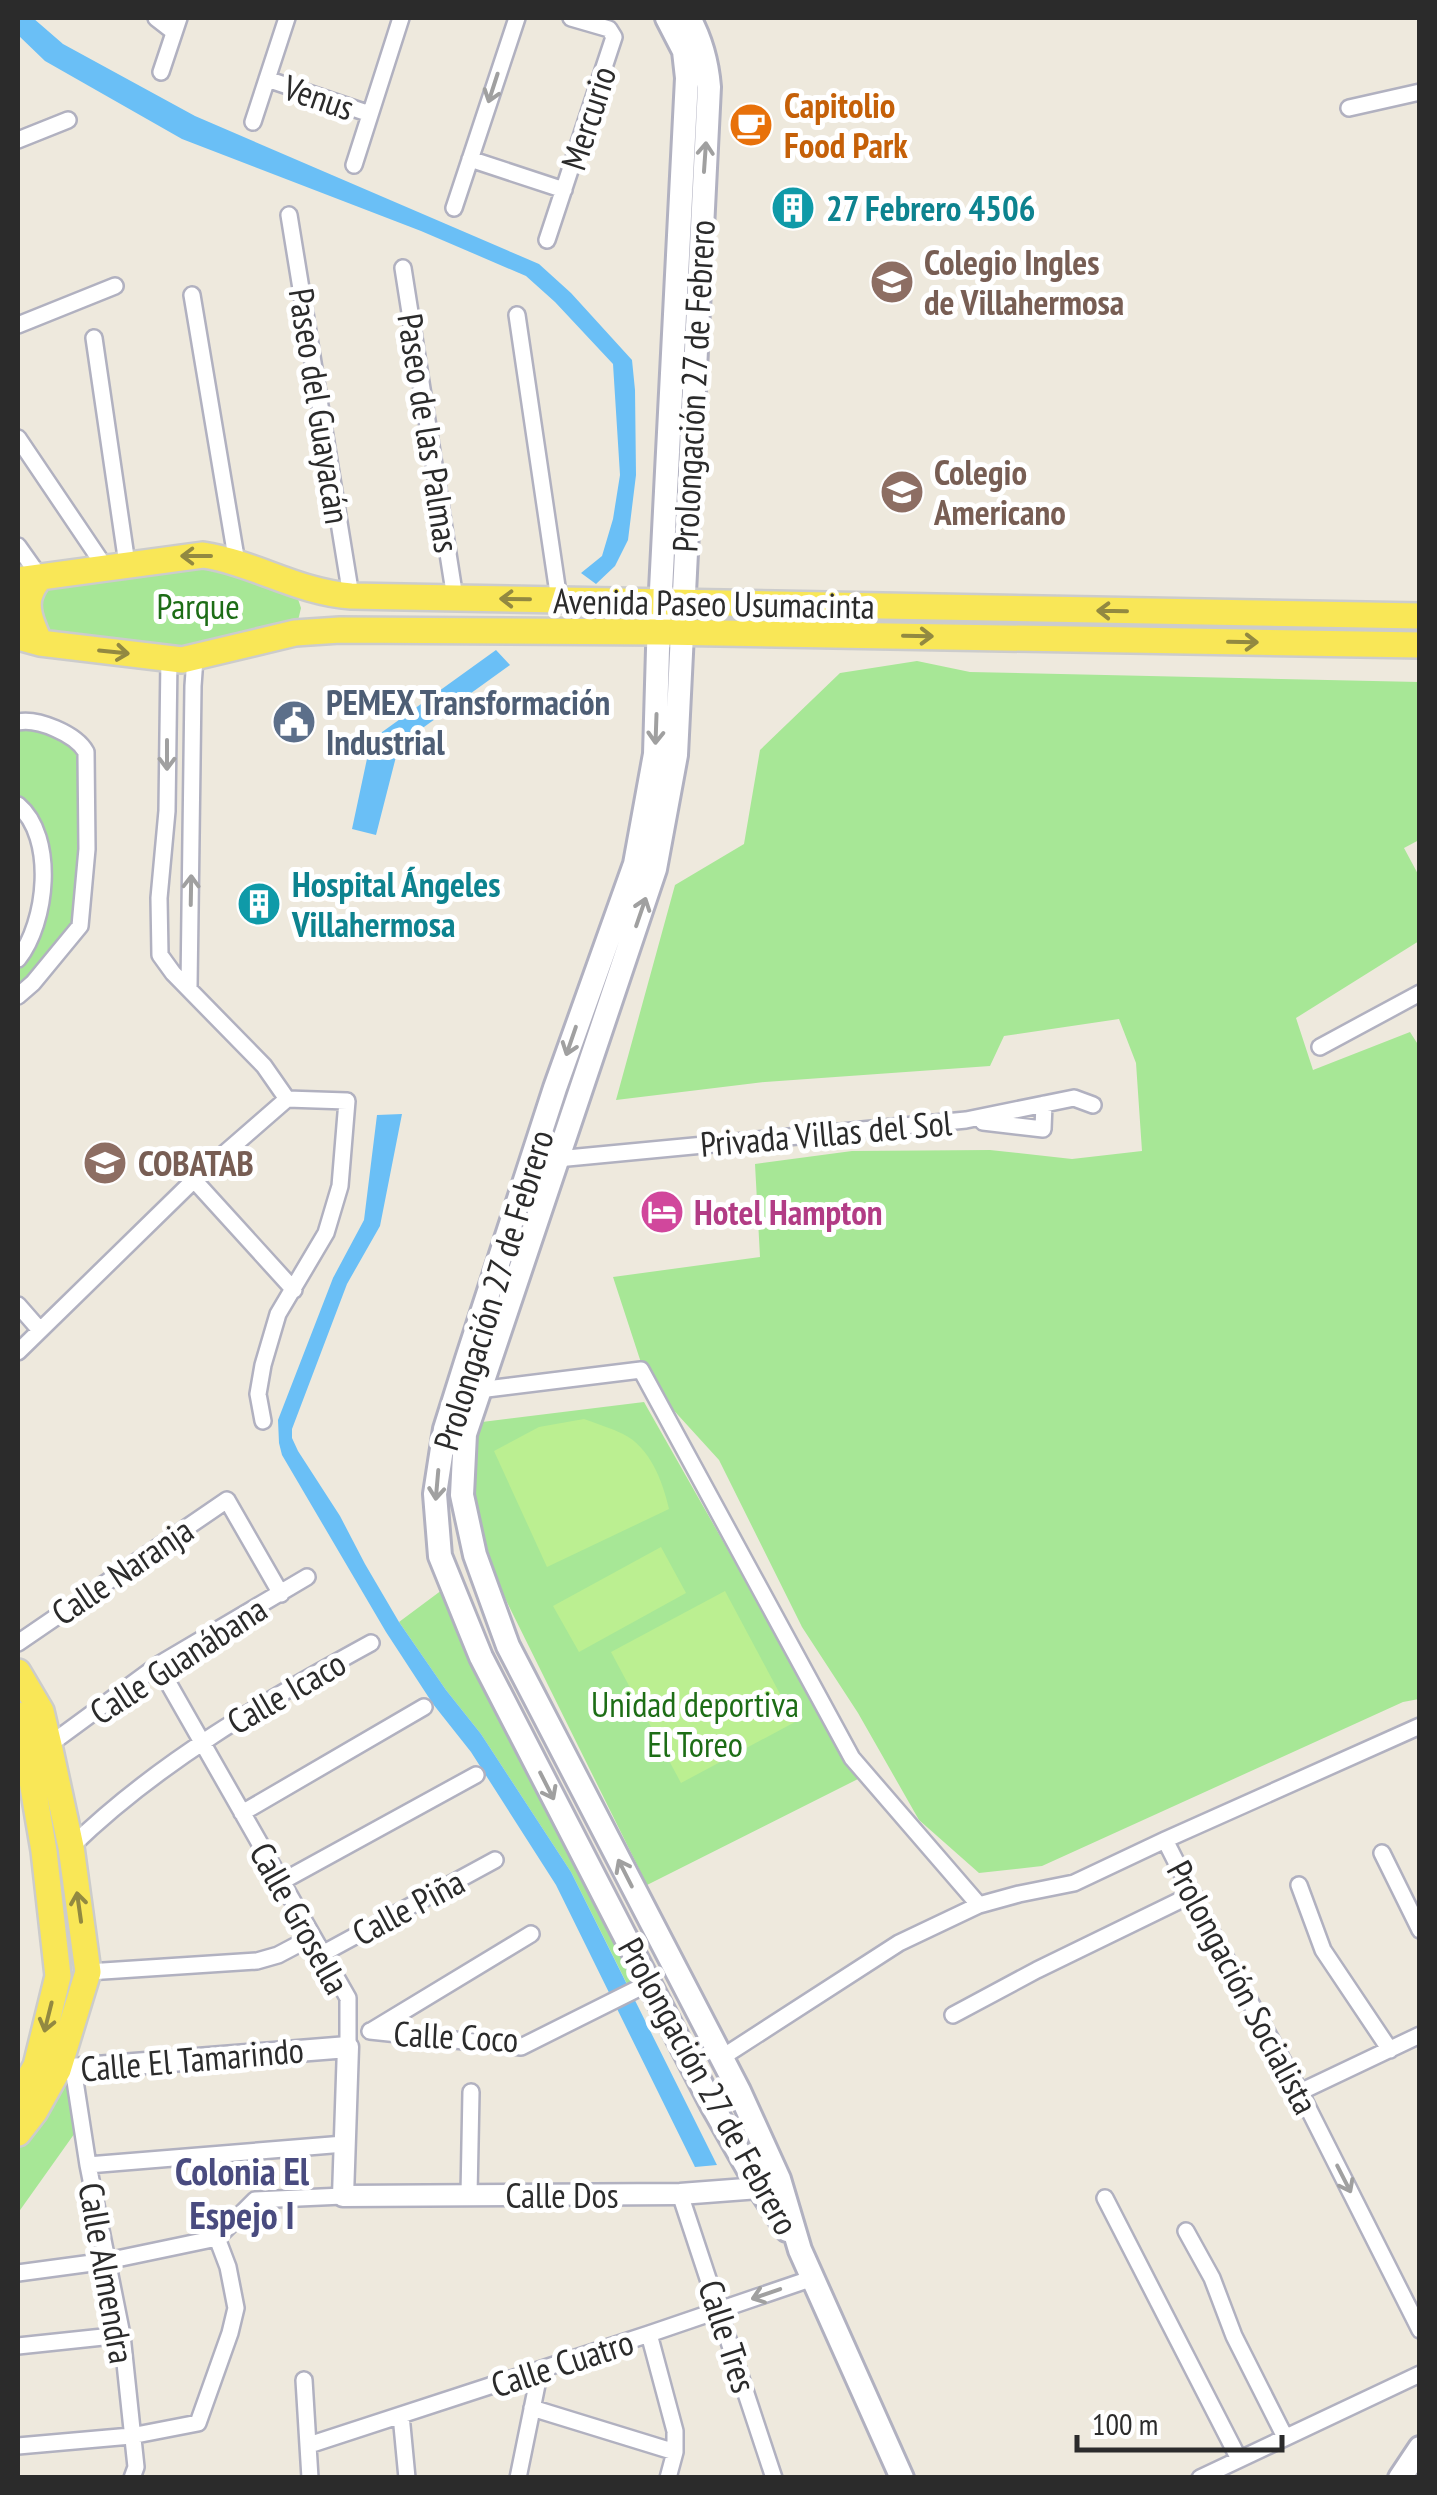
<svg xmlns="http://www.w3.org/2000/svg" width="1437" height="2495" font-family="'PT Sans Narrow',sans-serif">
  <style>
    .green { fill: #a7e796 }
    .pitch { fill: #bbef91 }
    .water { fill: #6abff6 }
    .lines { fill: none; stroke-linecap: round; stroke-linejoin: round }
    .minor-casing { stroke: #b1b1c0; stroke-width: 20 }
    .tertiary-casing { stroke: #b1b1c0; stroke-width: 25 }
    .secondary-casing { stroke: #b1b1c0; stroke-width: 28 }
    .primary-casing { stroke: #ccc; stroke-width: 30 }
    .minor { stroke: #fff; stroke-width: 15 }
    .tertiary { stroke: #fff; stroke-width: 20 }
    .secondary { stroke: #fff; stroke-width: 22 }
    .primary { stroke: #f9e757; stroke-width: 25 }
    .oneway { stroke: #a0a0a0 }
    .oneway2 { stroke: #928941 }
    .labels { text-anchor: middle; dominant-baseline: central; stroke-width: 10; stroke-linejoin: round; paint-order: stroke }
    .street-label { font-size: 35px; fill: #2b2b2b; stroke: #fff }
    .food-label { font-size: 35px; font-weight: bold; fill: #c56008; stroke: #fff; text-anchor: start }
    .culture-label { font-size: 35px; font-weight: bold; fill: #0d838f; stroke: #fff; text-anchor: start }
    .education-label { font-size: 35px; font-weight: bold; fill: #785e54; stroke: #fff; text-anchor: start }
    .park-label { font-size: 35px; fill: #1d6d16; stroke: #fff }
    .service-label { font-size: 35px; font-weight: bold; fill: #4e5e75; stroke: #fff; text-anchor: start }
    .hotel-label { font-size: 35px; font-weight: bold; fill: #b23c85; stroke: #fff; text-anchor: start }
    .neighbourhood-label { font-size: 38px; font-weight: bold; fill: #494b7f; stroke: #fff }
  </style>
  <rect width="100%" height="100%" fill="#eee9dd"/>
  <path class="green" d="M 191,555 L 297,596 L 301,608 L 295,633 L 195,658 L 40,643 L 31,591 Z
    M 917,661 L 970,672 L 1419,682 L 1419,840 L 1404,848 L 1419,876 L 1419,941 L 1296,1018 L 1313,1070 L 1410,1032 L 1419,1046 L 1419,1699 L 1403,1702 L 1042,1866 L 979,1873 L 919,1820 L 858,1713 L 802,1627 L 719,1460 L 647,1381 L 613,1277 L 760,1257 L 755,1164 L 852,1151 L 990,1150 L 1072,1159 L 1142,1151 L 1136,1063 L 1119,1019 L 1004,1036 L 990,1066 L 765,1082 L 616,1100 L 675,885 L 744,844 L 760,750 L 840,673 Z
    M 18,722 L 81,743 L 80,926 L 18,996 L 18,959 L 37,925 L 41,857 L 18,805 Z
    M 644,1402 L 858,1779 L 647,1885 L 501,1590 L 470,1497 L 474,1423 Z
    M 446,1587 L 649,1983 L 631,1992 L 571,1872 L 481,1734 L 446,1690 L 399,1622 Z
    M 73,2068 L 82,2123 L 18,2213 L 18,2133 Z"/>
  <path class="pitch" d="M 584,1419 C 597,1424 611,1428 623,1434 C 650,1447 663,1482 669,1509 L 547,1567 L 494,1451 L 539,1427 Z
    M 661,1547 L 686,1593 L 579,1652 L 553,1606 Z
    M 725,1591 L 795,1722 L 681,1783 L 611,1652 Z"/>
  <path class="water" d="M 18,18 L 33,18 L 63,44 L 195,116 L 539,264 L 571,293 L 632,360 L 635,390 L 636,475 L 628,540 L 615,566 L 596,584 L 581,573 L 602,556 L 613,519 L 620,475 L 613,364 L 555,302 L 526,276 L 421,231 L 182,139 L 45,61 L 18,35 Z
    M 496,650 L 510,665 L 399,745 L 376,835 L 352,829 L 371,740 Z
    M 402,1114 L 380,1226 L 347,1284 L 292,1429 L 292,1438 L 298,1451 L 340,1516 L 365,1564 L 399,1622 L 446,1690 L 481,1734 L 571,1872 L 717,2165 L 695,2167 L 556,1885 L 471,1752 L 433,1704 L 386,1632 L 282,1455 L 279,1443 L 278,1420 L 333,1278 L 364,1220 L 377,1115 Z"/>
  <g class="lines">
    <defs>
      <path id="minor" d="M 156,18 L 174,32
        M 161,72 L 179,18
        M 267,79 L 370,114
        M 1349,108 L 1420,92
        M 253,122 L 287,18
        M 18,140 L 68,120
        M 470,159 L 564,190
        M 354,165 L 401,18
        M 454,208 L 517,18
        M 289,215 L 351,596
        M 547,240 L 614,37 L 609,29 L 571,18
        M 403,268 L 455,598
        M 192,295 L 237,563
        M 517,315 L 559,600
        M 18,325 L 115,286
        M 94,338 L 127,564
        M 18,438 L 105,567
        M 18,546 L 40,577
        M 169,658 L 167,811 L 159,898 L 160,955 L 173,973 L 264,1066 L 287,1099
        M 18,722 C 38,718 76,734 86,752 L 87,849 L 80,926 L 33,983 L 18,996
        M 18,805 C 56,837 47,923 18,959
        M 189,987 L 193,686 L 195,658
        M 1320,1047 L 1420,993
        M 983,1122 L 1043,1129 L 1044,1104
        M 557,1159 L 966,1120 L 1074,1098 L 1093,1105
        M 18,1305 L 39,1329
        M 18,1352 L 194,1180
        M 479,1390 L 641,1370 L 852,1758 L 979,1905
        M 263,1421 L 258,1394 L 263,1365 L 278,1314 L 326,1233 L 340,1186 L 347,1101 L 287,1099 L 194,1180 L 294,1290
        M 18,1643 L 227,1500 L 281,1594
        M 158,1665 L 348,1998 L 348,2047
        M 49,1745 L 158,1665 L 307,1577
        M 242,1813 L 424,1707
        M 1165,1840 L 1213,1935 L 1300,2092 L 1420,2330
        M 71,1847 C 158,1762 265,1701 371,1643
        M 1382,1853 L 1420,1930
        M 281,1882 L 476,1775
        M 1299,1885 L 1323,1950 L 1390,2050
        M 322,1954 L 495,1860
        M 88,1972 L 257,1961 L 278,1955 L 312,1937
        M 953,2015 L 1037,1970 L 1193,1894
        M 370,2031 L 521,2047 L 649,1983
        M 371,2031 L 531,1934
        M 721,2058 L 899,1943 L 979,1905 L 1019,1894 L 1074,1883 L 1165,1840 L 1420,1726
        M 73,2068 L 88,2165 L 122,2335 L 136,2467 L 132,2478
        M 1300,2092 L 1420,2035
        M 88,2165 L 344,2144
        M 680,2194 L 774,2478
        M 469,2195 L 471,2092
        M 1105,2198 L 1239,2459
        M 1186,2231 L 1212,2278 L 1234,2336 L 1285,2437
        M 18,2273 L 107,2261 L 217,2238 L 255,2200 L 343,2196
        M 649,2334 L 675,2431 L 675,2452 L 668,2478
        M 18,2346 L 122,2335
        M 304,2380 L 310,2478
        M 532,2408 L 675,2452
        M 401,2415 L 407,2478
        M 309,2445 L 649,2334 L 813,2278
        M 18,2446 L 131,2436 L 198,2423 L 230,2333 L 236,2308 L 228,2267 L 217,2238
        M 518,2478 L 540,2370
        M 1200,2478 L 1420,2374"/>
      <path id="tertiary" d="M 48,2068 L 58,2070 L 348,2047 L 343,2196 L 680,2194 L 759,2188 L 772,2182"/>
      <path id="secondary" d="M 667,18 L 684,51 L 687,78 L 658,649 L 655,754 L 635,864 L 555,1088 L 467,1359 L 445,1429 L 435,1494 L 440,1556 L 481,1657 L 712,2105 L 759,2188 L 787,2230
        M 689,18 C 701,40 707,62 709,87 L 676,755 L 655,869 L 465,1434 L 462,1495 L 475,1555 L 508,1646 L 739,2091 L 779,2179 L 800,2250 L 902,2478
        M 1400,2478 L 1420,2448"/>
      <path id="primary" d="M 18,580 L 203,555 C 255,563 297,592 351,596 L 1420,616
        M 18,637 L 40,643 L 182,660 L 295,633 L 340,630 L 659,632 L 1420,645
        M 40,643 C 34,629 23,608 31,592 C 33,586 37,582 40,577
        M 18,1672 L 41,1711 L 49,1745 L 71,1847 L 88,1972 L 58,2070 L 35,2111 L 18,2133
        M 18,1715 L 22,1723 L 44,1851 L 58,1976 L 36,2066 L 18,2097"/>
    </defs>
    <use href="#minor" class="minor-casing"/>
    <use href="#tertiary" class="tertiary-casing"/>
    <use href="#secondary" class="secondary-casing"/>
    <use href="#primary" class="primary-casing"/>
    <use href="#minor" class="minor"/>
    <use href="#tertiary" class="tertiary"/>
    <use href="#secondary" class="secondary"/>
    <use href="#primary" class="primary"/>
  </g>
  <defs><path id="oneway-shaft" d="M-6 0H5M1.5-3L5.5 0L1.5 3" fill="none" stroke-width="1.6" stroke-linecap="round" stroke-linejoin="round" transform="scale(2.5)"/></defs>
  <g class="oneway">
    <use href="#oneway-shaft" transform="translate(493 88) rotate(108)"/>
    <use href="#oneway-shaft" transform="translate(705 157) rotate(-86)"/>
    <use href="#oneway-shaft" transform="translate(656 729) rotate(92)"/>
    <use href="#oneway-shaft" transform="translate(167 755) rotate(90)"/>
    <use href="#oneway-shaft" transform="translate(191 890) rotate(-89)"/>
    <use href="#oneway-shaft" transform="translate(641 912) rotate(-71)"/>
    <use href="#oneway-shaft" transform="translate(571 1041) rotate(109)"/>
    <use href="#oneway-shaft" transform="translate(437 1485) rotate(95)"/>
    <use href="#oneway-shaft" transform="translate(547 1786) rotate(63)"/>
    <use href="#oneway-shaft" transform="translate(625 1873) rotate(-117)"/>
    <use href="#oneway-shaft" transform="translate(1344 2179) rotate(63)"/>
    <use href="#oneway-shaft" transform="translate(766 2294) rotate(161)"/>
  </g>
  <g class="oneway2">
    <use href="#oneway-shaft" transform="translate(196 556) rotate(-180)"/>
    <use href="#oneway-shaft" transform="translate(515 599) rotate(-179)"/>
    <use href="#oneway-shaft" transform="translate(1112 611) rotate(-179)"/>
    <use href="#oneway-shaft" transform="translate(918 636) rotate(1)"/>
    <use href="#oneway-shaft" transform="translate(1243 642) rotate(1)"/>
    <use href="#oneway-shaft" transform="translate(114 652) rotate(6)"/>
    <use href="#oneway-shaft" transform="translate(79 1907) rotate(-98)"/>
    <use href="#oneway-shaft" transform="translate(48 2017) rotate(104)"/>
  </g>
  <defs>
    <symbol id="cafe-disc" viewBox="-11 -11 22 22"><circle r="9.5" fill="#e8710a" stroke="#fff"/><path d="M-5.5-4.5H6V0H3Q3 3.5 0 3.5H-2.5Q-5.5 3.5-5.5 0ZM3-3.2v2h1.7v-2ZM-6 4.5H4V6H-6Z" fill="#fff"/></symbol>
    <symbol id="building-disc" viewBox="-11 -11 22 22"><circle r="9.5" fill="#0f9aa8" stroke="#fff"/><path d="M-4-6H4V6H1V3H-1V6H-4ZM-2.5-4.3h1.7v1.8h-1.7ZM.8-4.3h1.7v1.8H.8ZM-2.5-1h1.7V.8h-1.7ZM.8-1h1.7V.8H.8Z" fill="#fff"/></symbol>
    <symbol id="school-disc" viewBox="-11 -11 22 22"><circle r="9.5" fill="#8d6e63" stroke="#fff"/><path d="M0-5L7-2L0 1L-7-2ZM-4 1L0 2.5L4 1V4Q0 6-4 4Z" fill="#fff"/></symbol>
    <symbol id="civic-disc" viewBox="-11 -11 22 22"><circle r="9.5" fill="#5c6f8a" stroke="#fff"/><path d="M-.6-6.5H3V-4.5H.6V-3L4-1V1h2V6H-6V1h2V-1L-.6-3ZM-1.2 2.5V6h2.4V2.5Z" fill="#fff"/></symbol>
    <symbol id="hotel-disc" viewBox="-11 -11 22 22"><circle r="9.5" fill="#d1479c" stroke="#fff"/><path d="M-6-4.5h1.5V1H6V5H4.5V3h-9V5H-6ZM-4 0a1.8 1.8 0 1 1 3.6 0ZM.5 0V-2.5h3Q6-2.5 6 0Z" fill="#fff"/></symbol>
  </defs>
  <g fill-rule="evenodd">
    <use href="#cafe-disc" x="726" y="100" width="50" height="50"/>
    <use href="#building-disc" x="768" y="183" width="50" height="50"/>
    <use href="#school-disc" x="867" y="257" width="50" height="50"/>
    <use href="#school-disc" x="877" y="467" width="50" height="50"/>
    <use href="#civic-disc" x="269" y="697" width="50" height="50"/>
    <use href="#building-disc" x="234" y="879" width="50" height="50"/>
    <use href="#school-disc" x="80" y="1138" width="50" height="50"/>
    <use href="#hotel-disc" x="637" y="1187" width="50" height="50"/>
  </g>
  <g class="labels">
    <g class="street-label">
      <text transform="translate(319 97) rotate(19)">Venus</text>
      <text transform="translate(588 118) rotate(-72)">Mercurio</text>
      <text transform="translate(693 386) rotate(-87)">Prolongación 27 de Febrero</text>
      <text transform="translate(320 406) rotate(81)">Paseo del Guayacán</text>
      <text transform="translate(429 433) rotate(81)">Paseo de las Palmas</text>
      <text transform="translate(714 603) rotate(1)">Avenida Paseo Usumacinta</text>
      <text transform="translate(826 1133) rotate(-5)">Privada Villas del Sol</text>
      <text transform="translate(493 1290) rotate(-73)">Prolongación 27 de Febrero</text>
      <text transform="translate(122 1571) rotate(-34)">Calle Naranja</text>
      <text transform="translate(178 1660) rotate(-33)">Calle Guanábana</text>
      <text transform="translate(286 1692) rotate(-30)">Calle Icaco</text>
      <text transform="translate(408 1907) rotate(-28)">Calle Piña</text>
      <text transform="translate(300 1918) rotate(61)">Calle Grosella</text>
      <text transform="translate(1243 1987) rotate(62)">Prolongación Socialista</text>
      <text transform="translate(456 2036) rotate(3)">Calle Coco</text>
      <text transform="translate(192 2059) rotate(-5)">Calle El Tamarindo</text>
      <text transform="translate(709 2086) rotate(61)">Prolongación 27 de Febrero</text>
      <text x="562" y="2195">Calle Dos</text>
      <text transform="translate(107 2273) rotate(80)">Calle Almendra</text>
      <text transform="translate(728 2336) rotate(72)">Calle Tres</text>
      <text transform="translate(562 2363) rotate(-18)">Calle Cuatro</text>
    </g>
    <g class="food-label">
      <text x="784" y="105">Capitolio<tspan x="784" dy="40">Food Park</tspan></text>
    </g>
    <g class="culture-label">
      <text x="826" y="208">27 Febrero 4506</text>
      <text x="292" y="884">Hospital Ángeles<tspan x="292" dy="40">Villahermosa</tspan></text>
    </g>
    <g class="education-label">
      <text x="924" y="262">Colegio Ingles<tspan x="924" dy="40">de Villahermosa</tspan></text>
      <text x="934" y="472">Colegio<tspan x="934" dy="40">Americano</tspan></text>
      <text x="138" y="1163">COBATAB</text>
    </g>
    <g class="park-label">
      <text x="198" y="606">Parque</text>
      <text x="695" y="1704">Unidad deportiva<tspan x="695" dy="40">El Toreo</tspan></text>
    </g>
    <g class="service-label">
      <text x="326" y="702">PEMEX Transformación<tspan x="326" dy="40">Industrial</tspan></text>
    </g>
    <g class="hotel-label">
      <text x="694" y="1212">Hotel Hampton</text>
    </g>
    <g class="neighbourhood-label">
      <text x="242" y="2170">Colonia El<tspan x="242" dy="44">Espejo I</tspan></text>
    </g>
  </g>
  <rect width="1437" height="2495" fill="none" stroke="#2b2b2b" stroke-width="40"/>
  <path d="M1077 2435v15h205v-15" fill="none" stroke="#2b2b2b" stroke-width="5"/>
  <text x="1092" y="2435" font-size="30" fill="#2b2b2b" stroke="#ffffff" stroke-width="8" paint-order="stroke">100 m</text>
</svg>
